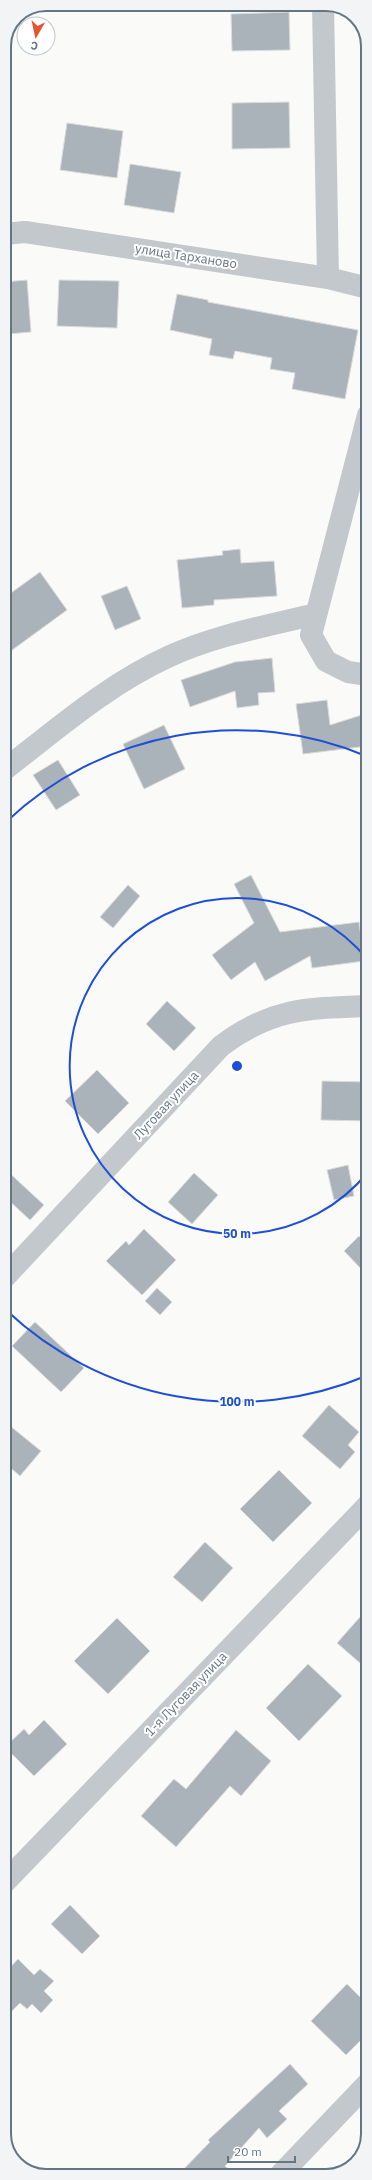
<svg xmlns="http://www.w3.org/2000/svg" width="372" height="2180" font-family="'IBM Plex Sans',sans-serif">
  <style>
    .building { fill: #aab3b9; stroke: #dcdcda }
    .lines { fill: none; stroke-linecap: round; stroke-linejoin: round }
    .street { stroke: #c3c8cc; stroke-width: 22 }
    .ring { fill: none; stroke: #1d4ed8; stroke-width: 2 }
    .labels { text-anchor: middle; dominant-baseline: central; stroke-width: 4; stroke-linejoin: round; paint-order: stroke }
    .street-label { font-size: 13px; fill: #657683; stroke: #fff }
    .rim { fill: none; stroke: #657683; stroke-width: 2 }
    .centre { fill: #1d4ed8; stroke: #fff; stroke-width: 2 }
    .ring-label { font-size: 12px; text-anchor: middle; font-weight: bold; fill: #1d4ed8; stroke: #fff; stroke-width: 4; stroke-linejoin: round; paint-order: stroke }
  </style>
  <rect width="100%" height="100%" fill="#fafaf8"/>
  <path class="building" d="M 289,12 L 290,50 L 232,51 L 231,14 Z
    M 289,102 L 290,148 L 232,149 L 232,103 Z
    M 67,123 L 123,131 L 117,178 L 60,170 Z
    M 130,164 L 181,172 L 174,213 L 124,205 Z
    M 27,280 L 31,332 L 8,334 L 4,282 Z
    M 59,280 L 119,281 L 117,328 L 57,326 Z
    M 177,294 L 208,300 L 208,302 L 358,330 L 345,399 L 292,389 L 295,373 L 270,369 L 272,358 L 235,351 L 233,359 L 209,355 L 212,339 L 170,330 Z
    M 240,549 L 241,563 L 274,561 L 277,596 L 214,600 L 214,605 L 182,608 L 177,560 L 223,555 L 222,551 Z
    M 40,572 L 67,610 L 4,656 L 4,598 Z
    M 127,586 L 141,619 L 115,630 L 101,596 Z
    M 272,658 L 275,692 L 258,693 L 259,705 L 237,708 L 235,691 L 190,707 L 181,680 L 235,662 Z
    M 327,700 L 330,725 L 368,713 L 368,746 L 303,754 L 296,704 Z
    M 164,725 L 185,769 L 144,789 L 123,744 Z
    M 58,760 L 80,795 L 56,810 L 33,775 Z
    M 251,875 L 280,932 L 359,922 L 364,961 L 312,968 L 310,956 L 265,981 L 255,962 L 231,980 L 212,955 L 254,923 L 234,884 Z
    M 128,885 L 140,896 L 113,928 L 100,917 Z
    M 167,1001 L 196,1028 L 174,1051 L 146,1024 Z
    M 97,1070 L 129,1103 L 98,1134 L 65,1101 Z
    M 322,1081 L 368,1082 L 368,1121 L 321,1120 Z
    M 348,1165 L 354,1196 L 334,1200 L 327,1170 Z
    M 4,1168 L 44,1205 L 30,1220 L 4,1196 Z
    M 194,1173 L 218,1195 L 192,1224 L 168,1202 Z
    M 144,1229 L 176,1260 L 142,1295 L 106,1261 L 126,1241 L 129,1245 Z
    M 359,1236 L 368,1245 L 368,1276 L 344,1251 Z
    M 157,1288 L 172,1302 L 160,1315 L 145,1301 Z
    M 35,1322 L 84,1368 L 61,1392 L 12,1346 Z
    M 329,1405 L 359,1432 L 348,1445 L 355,1452 L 340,1469 L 302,1436 Z
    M 4,1421 L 41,1451 L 20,1476 L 4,1462 Z
    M 279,1470 L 312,1503 L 273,1542 L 240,1509 Z
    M 205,1542 L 233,1568 L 202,1602 L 173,1577 Z
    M 368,1608 L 368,1670 L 337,1643 Z
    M 117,1618 L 150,1651 L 108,1694 L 74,1661 Z
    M 308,1664 L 342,1696 L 299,1741 L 266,1708 Z
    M 44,1720 L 67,1744 L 34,1776 L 5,1747 L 24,1729 L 29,1735 Z
    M 236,1730 L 271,1761 L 241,1796 L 230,1786 L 176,1847 L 141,1816 L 174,1779 L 186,1789 Z
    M 70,1905 L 100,1936 L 82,1954 L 51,1924 Z
    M 18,1959 L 34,1975 L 40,1969 L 54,1981 L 44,1991 L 53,2000 L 41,2013 L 32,2004 L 27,2009 L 20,2003 L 4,2019 L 4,1974 Z
    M 347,1984 L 368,2005 L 368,2033 L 346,2055 L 311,2021 Z
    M 290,2064 L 308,2084 L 279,2111 L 287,2119 L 267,2138 L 259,2128 L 225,2166 L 236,2176 L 177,2176 L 210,2142 L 208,2140 Z"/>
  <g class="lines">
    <path class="street" d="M 323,4 L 328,278
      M 4,234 L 25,232 L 328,278 L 368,288
      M 368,415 L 311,635 L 326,661 L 348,672 L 368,675
      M 4,770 C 57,729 108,684 170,656 C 216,635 267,626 316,614
      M 4,1278 L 221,1046 C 271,1008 308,1008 368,1006
      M 4,1883 L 368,1505
      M 279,2176 L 368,2083"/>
  </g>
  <g class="ring">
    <path d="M368 1172A168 168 0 1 1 368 960"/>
    <path d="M366 1376A336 336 0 0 1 6 1310M6 822A336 336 0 0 1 366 756"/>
  </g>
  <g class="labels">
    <g class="street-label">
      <text transform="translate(186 256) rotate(9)">улица Тарханово</text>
      <text transform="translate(166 1105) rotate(-47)">Луговая улица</text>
      <text transform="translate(186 1694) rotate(-46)">1-я Луговая улица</text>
    </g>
  </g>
  <path d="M0 0H372V2180H0ZM46 11H326A35 35 0 0 1 361 46V2134A35 35 0 0 1 326 2169H46A35 35 0 0 1 11 2134V46A35 35 0 0 1 46 11Z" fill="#f3f4f5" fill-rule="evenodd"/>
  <path class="rim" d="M46 11H326A35 35 0 0 1 361 46V2134A35 35 0 0 1 326 2169H46A35 35 0 0 1 11 2134V46A35 35 0 0 1 46 11Z"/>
  <circle cx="237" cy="1066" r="6" class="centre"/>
  <g class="ring-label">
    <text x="237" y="1238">50 m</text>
    <text x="237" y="1406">100 m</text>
  </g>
  <g transform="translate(36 36) rotate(189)"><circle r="19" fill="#ffffff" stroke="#c1c8cd"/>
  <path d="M0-3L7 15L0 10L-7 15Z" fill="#e4572e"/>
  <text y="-6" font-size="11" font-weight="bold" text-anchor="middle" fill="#657683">С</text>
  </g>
  <path d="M228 2156v6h67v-6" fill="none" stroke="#657683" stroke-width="2"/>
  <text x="234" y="2156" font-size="12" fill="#657683" stroke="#ffffff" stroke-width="3" paint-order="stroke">20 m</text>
</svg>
